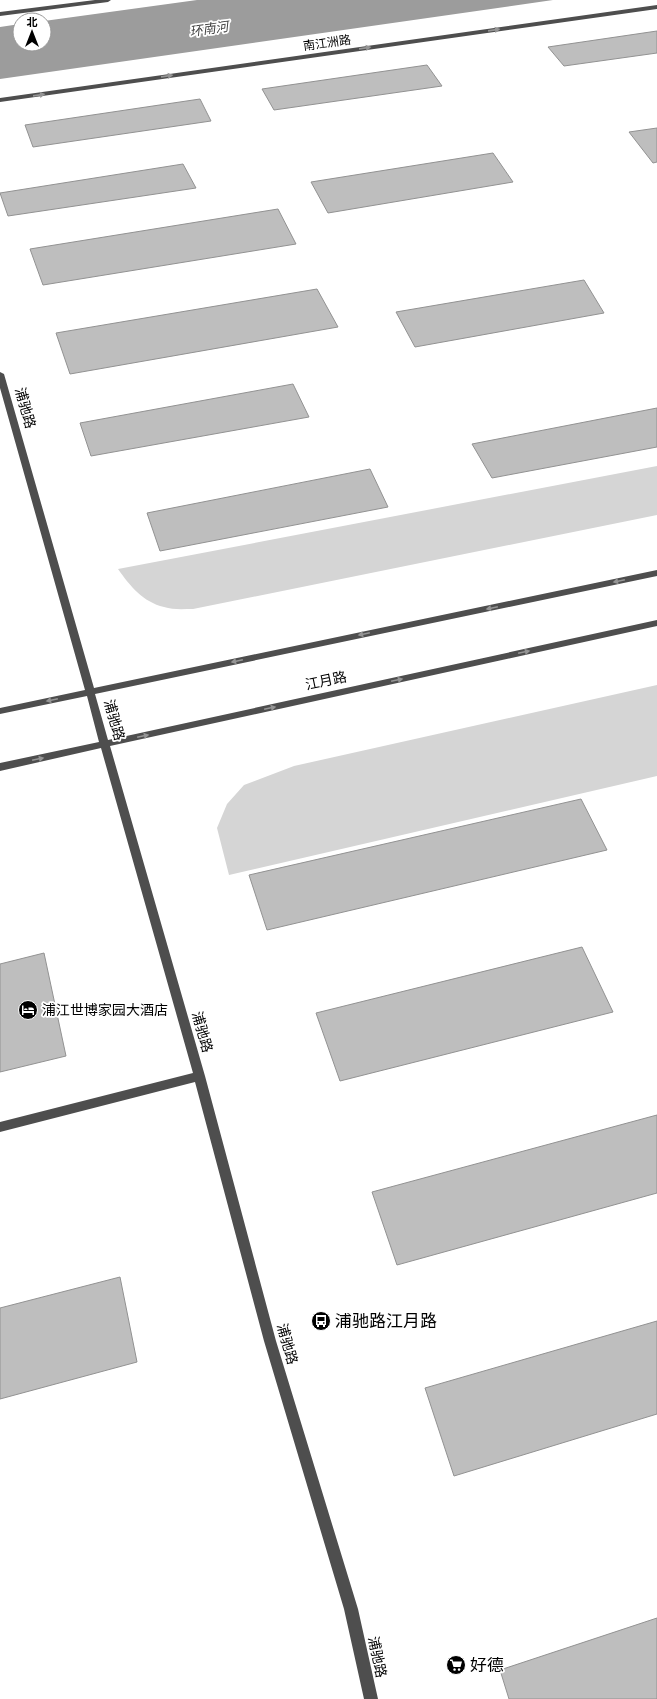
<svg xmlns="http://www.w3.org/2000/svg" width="657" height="1699" font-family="'Fira Sans Condensed','Noto Sans SC',sans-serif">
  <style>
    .green { fill: #d5d5d5 }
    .water { fill: #9c9c9c }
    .building { fill: #bebebe; stroke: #929292 }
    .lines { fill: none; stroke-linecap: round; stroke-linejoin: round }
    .minor { fill: #4e4e4e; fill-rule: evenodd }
    .oneway { fill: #959595 }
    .labels { text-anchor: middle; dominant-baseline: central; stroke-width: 3.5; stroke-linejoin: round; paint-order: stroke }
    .far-street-label { font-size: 12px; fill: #000; stroke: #fff }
    .far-water-label { font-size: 13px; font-style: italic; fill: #3d3d3d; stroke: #fff }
    .street-label { font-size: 14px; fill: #000; stroke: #fff }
    .poi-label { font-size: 14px; fill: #000; stroke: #fff; text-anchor: start }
    .near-poi-label { font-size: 17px; fill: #000; stroke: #fff; text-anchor: start }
  </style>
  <rect width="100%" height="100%" fill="#fff"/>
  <path class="green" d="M 657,466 L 657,515 L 193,609 C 183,609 173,610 164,607 C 143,602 130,586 118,569 Z
    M 657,685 L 657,776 L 229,875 L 217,828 L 227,804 L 244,785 L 294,766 Z"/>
  <path class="water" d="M 197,0 L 553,0 L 0,79 L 0,27 L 20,24 L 20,44 L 44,44 L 44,21 Z"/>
  <path class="building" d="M 657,31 L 657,53 L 564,66 L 548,47 Z
    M 427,65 L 442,86 L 274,110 L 262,89 Z
    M 200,99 L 211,121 L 33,147 L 25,125 Z
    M 657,128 L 657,162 L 653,163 L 629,132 Z
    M 493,153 L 513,182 L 328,213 L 311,182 Z
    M 183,164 L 196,188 L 8,216 L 0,193 Z
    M 278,209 L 296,244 L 43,285 L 30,249 Z
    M 584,280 L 604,313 L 415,347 L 396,312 Z
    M 317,289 L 338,327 L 70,374 L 56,333 Z
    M 293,384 L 309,417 L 91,456 L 80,423 Z
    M 657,408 L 657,447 L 492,478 L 472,444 Z
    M 370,469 L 388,507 L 160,551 L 147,513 Z
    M 581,799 L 607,850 L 267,930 L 249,875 Z
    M 582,947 L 613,1012 L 340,1081 L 316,1013 Z
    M 44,953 L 66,1056 L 0,1072 L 0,964 Z
    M 657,1115 L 657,1193 L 397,1265 L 372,1192 Z
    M 120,1277 L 137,1362 L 0,1399 L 0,1308 Z
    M 657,1321 L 657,1414 L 454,1476 L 425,1388 Z
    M 657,1618 L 657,1699 L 509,1699 L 500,1670 Z"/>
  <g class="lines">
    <path class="minor" d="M 95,0 L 111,0 L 108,2 L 0,16 L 0,12 Z
      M 657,5 L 657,9 L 0,102 L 0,98 Z
      M 0,372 L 4,374 L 94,688 L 657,570 L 657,576 L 95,694 L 108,740 L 657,620 L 657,626 L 110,746 L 205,1076 L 276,1341 L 358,1609 L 378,1699 L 364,1699 L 344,1609 L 264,1341 L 195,1082 L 0,1132 L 0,1122 L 193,1073 L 101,748 L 0,771 L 0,763 L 99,742 L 87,696 L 0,714 L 0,708 L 85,690 L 0,388 Z"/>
  </g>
  <defs><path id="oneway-solid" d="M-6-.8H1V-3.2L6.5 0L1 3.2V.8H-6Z"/></defs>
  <g class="oneway">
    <use href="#oneway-solid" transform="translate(494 30) rotate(-8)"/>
    <use href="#oneway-solid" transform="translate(365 48) rotate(-8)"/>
    <use href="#oneway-solid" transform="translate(167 76) rotate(-8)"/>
    <use href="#oneway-solid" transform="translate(39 95) rotate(-8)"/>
    <use href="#oneway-solid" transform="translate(619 581) rotate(168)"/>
    <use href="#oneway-solid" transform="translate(492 608) rotate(168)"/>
    <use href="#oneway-solid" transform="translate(364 634) rotate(168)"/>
    <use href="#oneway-solid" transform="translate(524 652) rotate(-12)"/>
    <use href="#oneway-solid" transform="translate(237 661) rotate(168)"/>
    <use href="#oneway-solid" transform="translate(397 680) rotate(-12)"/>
    <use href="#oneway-solid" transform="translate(52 700) rotate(168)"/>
    <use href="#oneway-solid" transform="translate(270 708) rotate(-12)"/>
    <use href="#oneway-solid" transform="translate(143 736) rotate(-12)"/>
    <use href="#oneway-solid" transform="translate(38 759) rotate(-12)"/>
  </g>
  <defs>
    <symbol id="hotel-disc" viewBox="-11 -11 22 22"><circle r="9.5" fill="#000" stroke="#fff"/><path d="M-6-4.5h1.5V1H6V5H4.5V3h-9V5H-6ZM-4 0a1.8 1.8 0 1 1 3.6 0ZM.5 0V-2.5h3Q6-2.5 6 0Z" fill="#fff"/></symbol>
    <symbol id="bus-disc" viewBox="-11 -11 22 22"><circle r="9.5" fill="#000" stroke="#fff"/><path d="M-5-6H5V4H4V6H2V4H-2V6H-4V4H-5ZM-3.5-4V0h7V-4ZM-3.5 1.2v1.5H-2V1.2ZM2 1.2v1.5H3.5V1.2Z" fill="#fff"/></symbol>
    <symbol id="supermarket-disc" viewBox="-11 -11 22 22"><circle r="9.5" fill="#000" stroke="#fff"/><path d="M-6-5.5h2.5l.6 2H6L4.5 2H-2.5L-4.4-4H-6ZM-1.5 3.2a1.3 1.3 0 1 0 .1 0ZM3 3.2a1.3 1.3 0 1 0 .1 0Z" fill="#fff"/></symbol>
  </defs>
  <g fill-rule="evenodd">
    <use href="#hotel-disc" x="17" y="999" width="22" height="22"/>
    <use href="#bus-disc" x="310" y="1310" width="22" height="22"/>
    <use href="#supermarket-disc" x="445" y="1654" width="22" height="22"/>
  </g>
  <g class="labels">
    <g class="far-street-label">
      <text transform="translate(327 43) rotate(-8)">南江洲路</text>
    </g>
    <g class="far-water-label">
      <text transform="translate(209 29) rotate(-8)">环南河</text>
    </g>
    <g class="street-label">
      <text transform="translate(25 408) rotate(74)">浦驰路</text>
      <text transform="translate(326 681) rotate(-12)">江月路</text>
      <text transform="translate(114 720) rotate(74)">浦驰路</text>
      <text transform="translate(202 1032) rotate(74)">浦驰路</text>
      <text transform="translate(287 1344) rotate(74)">浦驰路</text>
      <text transform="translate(377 1657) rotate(78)">浦驰路</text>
    </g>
    <g class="poi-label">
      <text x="42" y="1010">浦江世博家园大酒店</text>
    </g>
    <g class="near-poi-label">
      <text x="335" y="1321">浦驰路江月路</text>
      <text x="470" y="1665">好德</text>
    </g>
  </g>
  <g transform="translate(32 32)"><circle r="19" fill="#ffffff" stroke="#999999"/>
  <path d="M0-3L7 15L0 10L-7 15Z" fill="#000000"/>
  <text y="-6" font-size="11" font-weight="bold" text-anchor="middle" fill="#000000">北</text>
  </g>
</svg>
